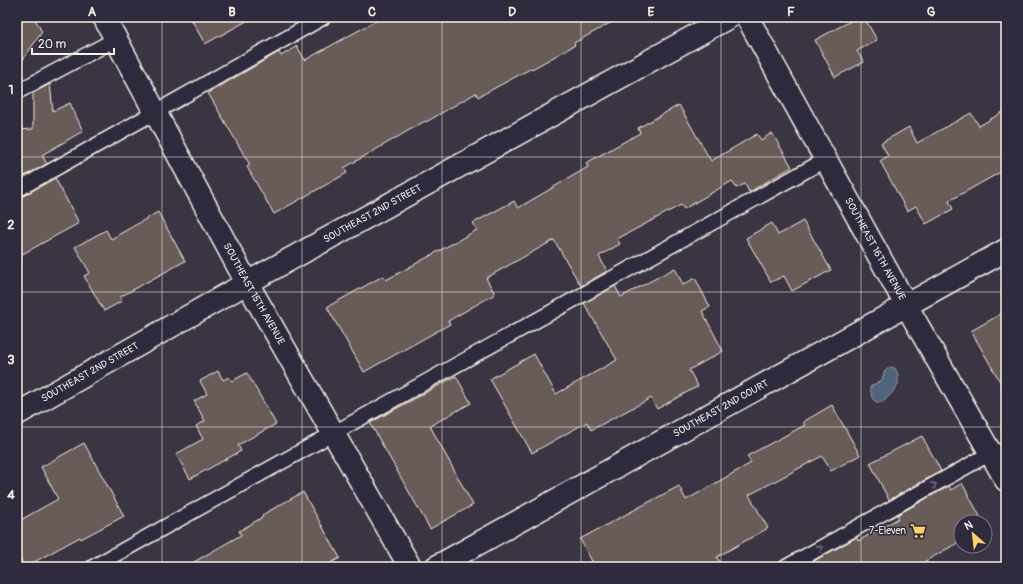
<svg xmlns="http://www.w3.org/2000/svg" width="1023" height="584" font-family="Pangolin,sans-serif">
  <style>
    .water { fill: #4f647a; stroke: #919ca6 }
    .building { fill: #695b58; stroke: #f4f1e8 }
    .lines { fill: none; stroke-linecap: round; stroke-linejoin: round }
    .lane-casing { stroke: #f4f1e8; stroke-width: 17 }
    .street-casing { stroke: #f4f1e8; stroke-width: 25 }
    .lane { stroke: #2f2a3d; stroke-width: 14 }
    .street { stroke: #2f2a3d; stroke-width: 22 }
    .oneway { stroke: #747079 }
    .grid { fill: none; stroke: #f4f1e8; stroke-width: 1; stroke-opacity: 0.55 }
    .labels { text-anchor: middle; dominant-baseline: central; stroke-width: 3; stroke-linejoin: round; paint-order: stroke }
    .street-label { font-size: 10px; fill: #f4f1e8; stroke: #2f2a3d }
    .poi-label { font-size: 10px; fill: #f4f1e8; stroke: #2f2a3d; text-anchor: end }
    .neatline { fill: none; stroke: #f4f1e8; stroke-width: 1.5 }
    .grid-label { font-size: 13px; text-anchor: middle; font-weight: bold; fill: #f4f1e8 }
  </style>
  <rect width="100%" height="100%" fill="#3b3442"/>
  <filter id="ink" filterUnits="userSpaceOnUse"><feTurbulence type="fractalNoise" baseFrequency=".025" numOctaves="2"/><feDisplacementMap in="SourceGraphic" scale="8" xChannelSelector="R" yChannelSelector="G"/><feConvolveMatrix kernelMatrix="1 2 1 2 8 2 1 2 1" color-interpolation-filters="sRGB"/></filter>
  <g filter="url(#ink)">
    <path class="water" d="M 889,367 L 895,368 L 898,375 L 898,384 L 892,393 L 883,402 L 876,402 L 872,398 L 870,387 L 882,380 L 884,372 Z"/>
    <path class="building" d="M 17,17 L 34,17 L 42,32 L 17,68 Z
      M 190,17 L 254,17 L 205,44 Z
      M 383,17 L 621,17 L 574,43 L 575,45 L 532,69 L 532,68 L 478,97 L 476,93 L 426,122 L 425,121 L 344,168 L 347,173 L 274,214 L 247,167 L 250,165 L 208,93 L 279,52 L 281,56 L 297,46 L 305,60 Z
      M 858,17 L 864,17 L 877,40 L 857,51 L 864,62 L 835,77 L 815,40 Z
      M 50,84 L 53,111 L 70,103 L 83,131 L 42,155 L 47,164 L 17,180 L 17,130 L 33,129 L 33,93 Z
      M 679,105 L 711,161 L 757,134 L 761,140 L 772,133 L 792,167 L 749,192 L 745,184 L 736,188 L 732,181 L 684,209 L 681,205 L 617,239 L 620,244 L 599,256 L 607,271 L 581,286 L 554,240 L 486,278 L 495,294 L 448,321 L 450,324 L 364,372 L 327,307 L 383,276 L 386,280 L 477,230 L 473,223 L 514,201 L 518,208 L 588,167 L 586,163 L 640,133 L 638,128 Z
      M 1006,110 L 1006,169 L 949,201 L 953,209 L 926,224 L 916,206 L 907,211 L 880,161 L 888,156 L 881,143 L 909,127 L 917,143 L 971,113 L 979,126 Z
      M 55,178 L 79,223 L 17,257 L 17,198 L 21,197 Z
      M 158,212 L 185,261 L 120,297 L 122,301 L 104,311 L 84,276 L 90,273 L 75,247 L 106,230 L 111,239 Z
      M 803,221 L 831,270 L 792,291 L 784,276 L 771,282 L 746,238 L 772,223 L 778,235 Z
      M 675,268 L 683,285 L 695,278 L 710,307 L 702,311 L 723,351 L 689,370 L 698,386 L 657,409 L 651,398 L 591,430 L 587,422 L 532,453 L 490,379 L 534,354 L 556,394 L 617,360 L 584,303 L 615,286 L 621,297 Z
      M 1006,311 L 1006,392 L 971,331 Z
      M 218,371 L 223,380 L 229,377 L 232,381 L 247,373 L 276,424 L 238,445 L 241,451 L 190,479 L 176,454 L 203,439 L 196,426 L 205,421 L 194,401 L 207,394 L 200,381 Z
      M 456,376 L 471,403 L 430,426 L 473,505 L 430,529 L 370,423 Z
      M 832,405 L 860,455 L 831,471 L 822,456 L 749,495 L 768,528 L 717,557 L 723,567 L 595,567 L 580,539 L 679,486 L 686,500 L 751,463 L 747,456 L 805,425 L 803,422 Z
      M 922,436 L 941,471 L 889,500 L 870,463 Z
      M 84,443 L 124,516 L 81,539 L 80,537 L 25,567 L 17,553 L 17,522 L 58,499 L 41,467 Z
      M 962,483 L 983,522 L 961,522 L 961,541 L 915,567 L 803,567 L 857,537 L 858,541 L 899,518 L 897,515 L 949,486 L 951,490 Z
      M 303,492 L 340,558 L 323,567 L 185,567 L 241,535 L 239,531 L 263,517 L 262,515 Z"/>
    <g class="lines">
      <defs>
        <path id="lane" d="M 17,92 L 116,39
          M 17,190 L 324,17
          M 93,567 L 825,160
          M 786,567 L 991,453 L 1006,450"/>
        <g id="street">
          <path id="s1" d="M 104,17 L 247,283 L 410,567"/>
          <path id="s2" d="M 747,17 L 906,305 L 1006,480"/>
          <path id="s3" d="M 17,414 L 247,283 L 729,17"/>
          <path id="s4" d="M 436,567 L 1006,250"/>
        </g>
      </defs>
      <use href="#lane" class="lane-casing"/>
      <use href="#street" class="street-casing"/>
      <use href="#lane" class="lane"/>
      <use href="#street" class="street"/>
    </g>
    <defs><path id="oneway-chevron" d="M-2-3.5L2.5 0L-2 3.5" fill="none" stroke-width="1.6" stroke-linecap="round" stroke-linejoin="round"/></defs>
    <g class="oneway">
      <use href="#oneway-chevron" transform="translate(934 485) rotate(-29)"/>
      <use href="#oneway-chevron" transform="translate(820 548) rotate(-29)"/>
    </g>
  </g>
  <path class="grid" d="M 162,17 L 162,567M 302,17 L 302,567M 442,17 L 442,567M 581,17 L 581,567M 721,17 L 721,567M 861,17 L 861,567M 17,157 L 1006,157M 17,292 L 1006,292M 17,427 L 1006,427"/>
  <defs>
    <symbol id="supermarket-bare" viewBox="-9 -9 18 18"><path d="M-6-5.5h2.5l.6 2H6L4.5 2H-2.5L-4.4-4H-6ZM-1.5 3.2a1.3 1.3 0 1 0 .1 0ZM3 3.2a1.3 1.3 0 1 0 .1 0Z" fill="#ffd166" stroke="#2f2a3d" stroke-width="2.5" paint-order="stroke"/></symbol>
  </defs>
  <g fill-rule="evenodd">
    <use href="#supermarket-bare" x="907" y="520" width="22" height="22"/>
  </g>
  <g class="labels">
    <g class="street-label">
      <text stroke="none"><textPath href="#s3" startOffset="408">SOUTHEAST 2ND STREET</textPath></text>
      <text stroke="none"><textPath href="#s2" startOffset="265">SOUTHEAST 16TH AVENUE</textPath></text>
      <text stroke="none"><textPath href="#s1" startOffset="315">SOUTHEAST 15TH AVENUE</textPath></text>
      <text stroke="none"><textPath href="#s3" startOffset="84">SOUTHEAST 2ND STREET</textPath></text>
      <text stroke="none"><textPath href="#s4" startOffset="326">SOUTHEAST 2ND COURT</textPath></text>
    </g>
    <g class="poi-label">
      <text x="906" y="531">7-Eleven</text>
    </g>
  </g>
  <rect width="1023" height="584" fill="none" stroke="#2f2a3d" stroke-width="44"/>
  <g transform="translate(973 534) rotate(332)"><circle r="19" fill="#2f2a3d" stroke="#7e7a81"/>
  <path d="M0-3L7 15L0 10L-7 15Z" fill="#ffd166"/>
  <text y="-6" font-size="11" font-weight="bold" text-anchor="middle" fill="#f4f1e8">N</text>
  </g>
  <path d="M32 48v6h82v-6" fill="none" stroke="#f4f1e8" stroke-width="2"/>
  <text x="38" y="48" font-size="12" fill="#f4f1e8" stroke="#2f2a3d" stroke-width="3" paint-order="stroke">20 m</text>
  <rect x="22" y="22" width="979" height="540" class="neatline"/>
  <g class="grid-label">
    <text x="92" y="16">A</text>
    <text x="232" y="16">B</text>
    <text x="372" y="16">C</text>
    <text x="512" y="16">D</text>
    <text x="651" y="16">E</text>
    <text x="791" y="16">F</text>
    <text x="931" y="16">G</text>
    <text x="11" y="94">1</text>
    <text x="11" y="229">2</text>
    <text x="11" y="364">3</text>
    <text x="11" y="499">4</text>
  </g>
</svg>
